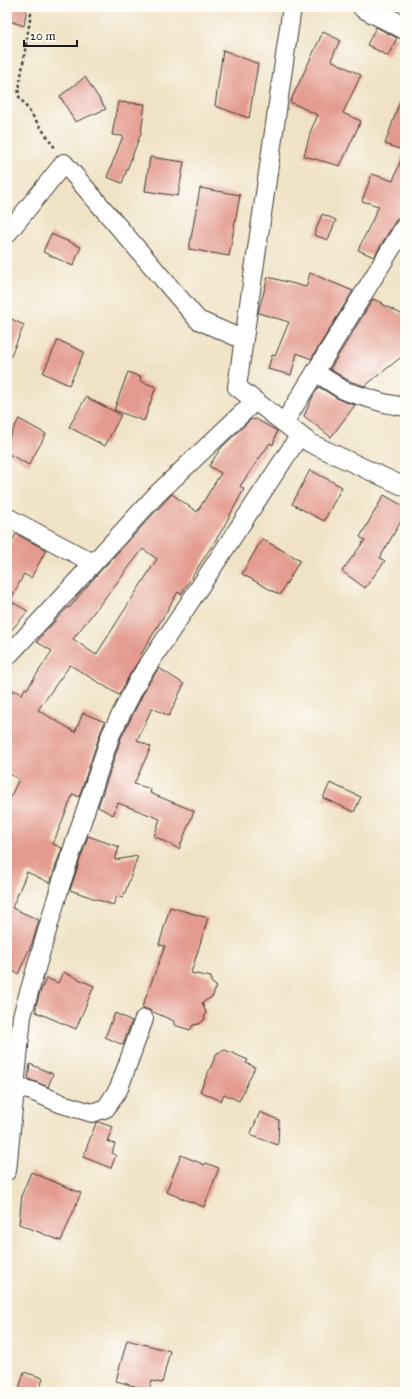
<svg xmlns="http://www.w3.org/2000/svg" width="412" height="1399" font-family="'IM FELL Great Primer',serif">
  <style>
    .building { fill: #e49b8f; fill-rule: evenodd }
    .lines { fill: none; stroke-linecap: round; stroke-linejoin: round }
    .minor-casing { stroke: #3c3a35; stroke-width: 20 }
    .tertiary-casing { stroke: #3c3a35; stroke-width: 24 }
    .path { stroke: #3c3a35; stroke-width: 2.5; stroke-dasharray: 3 3; stroke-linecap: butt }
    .minor { stroke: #fff; stroke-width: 18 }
    .tertiary { stroke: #fff; stroke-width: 22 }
  </style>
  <rect width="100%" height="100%" fill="#fdfcf7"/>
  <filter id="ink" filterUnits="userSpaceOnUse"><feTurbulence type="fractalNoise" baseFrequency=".025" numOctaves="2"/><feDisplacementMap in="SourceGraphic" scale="8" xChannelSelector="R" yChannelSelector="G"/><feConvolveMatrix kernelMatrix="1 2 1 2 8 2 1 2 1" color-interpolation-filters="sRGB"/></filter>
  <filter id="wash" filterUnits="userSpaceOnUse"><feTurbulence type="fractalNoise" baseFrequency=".012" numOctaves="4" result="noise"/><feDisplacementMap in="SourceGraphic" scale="16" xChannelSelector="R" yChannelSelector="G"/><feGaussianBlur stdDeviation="0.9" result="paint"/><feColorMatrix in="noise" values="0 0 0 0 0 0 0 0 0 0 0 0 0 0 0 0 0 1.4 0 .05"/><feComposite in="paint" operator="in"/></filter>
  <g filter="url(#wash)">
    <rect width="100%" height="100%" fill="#f0e2c5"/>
    <g id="blocks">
      <path class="building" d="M 7,7 L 27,7 L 24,26 L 7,20 Z
        M 376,27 L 397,38 L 388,56 L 367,45 Z
        M 323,32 L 340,40 L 331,60 L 361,75 L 343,113 L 361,121 L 340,166 L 304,156 L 311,130 L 318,115 L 290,102 Z
        M 223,50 L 258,64 L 249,118 L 215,106 Z
        M 85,77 L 106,109 L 75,122 L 60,96 Z
        M 403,92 L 405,92 L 405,151 L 385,144 Z
        M 118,102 L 145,104 L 141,133 L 122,183 L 107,177 L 123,136 L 112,135 Z
        M 403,154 L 405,155 L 405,216 L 400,217 L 396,220 L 374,257 L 358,250 L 379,206 L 362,201 L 372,174 L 393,181 Z
        M 150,157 L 184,162 L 178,196 L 145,191 Z
        M 200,188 L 240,195 L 229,256 L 189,249 Z
        M 322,214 L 336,220 L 328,240 L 314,235 Z
        M 51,234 L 81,247 L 73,266 L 43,252 Z
        M 310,273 L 353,291 L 311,359 L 297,353 L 291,375 L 268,369 L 272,355 L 275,356 L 289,322 L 258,313 L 268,277 L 306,287 Z
        M 373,299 L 383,303 L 382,304 L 405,316 L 405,354 L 365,386 L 349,381 L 330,369 Z
        M 7,317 L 24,325 L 7,365 Z
        M 58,340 L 84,352 L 69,385 L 43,373 Z
        M 128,372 L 141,377 L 140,381 L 156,387 L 144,421 L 114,410 Z
        M 319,387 L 340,400 L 355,405 L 331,437 L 304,416 L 313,396 Z
        M 86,397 L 121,415 L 105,446 L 69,427 Z
        M 19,419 L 46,434 L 29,465 L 7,453 L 7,441 Z
        M 256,419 L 277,431 L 273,445 L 270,443 L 240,486 L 244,489 L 222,530 L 181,594 L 178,592 L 140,656 L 141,657 L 130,674 L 119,695 L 70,665 L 38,710 L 75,732 L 83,713 L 105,722 L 101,731 L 79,797 L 73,794 L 53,844 L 62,848 L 50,883 L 27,872 L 12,908 L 39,920 L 33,941 L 18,974 L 7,968 L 7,804 L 19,779 L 7,773 L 7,702 L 13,690 L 22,694 L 25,688 L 27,689 L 52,651 L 37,642 L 42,635 L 68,607 L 69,608 L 94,578 L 172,494 L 197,512 L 221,473 L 209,466 L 221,448 L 250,420 ZM 143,549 L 157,559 L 96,655 L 73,639 Z
        M 310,470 L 342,487 L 324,521 L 292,504 Z
        M 384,495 L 405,507 L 405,514 L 380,558 L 385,561 L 365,588 L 342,571 L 365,540 L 360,537 Z
        M 16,534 L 46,550 L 31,578 L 24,574 L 10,601 L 28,611 L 7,635 L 7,550 Z
        M 262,539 L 300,560 L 280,595 L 242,574 Z
        M 159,668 L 184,684 L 169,716 L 152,708 L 137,740 L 151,747 L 134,784 L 151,789 L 150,793 L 194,811 L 179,849 L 154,836 L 160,819 L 118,803 L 113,815 L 98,807 L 121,738 L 148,684 Z
        M 330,783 L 361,797 L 354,812 L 323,798 Z
        M 88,836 L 119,847 L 115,860 L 138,856 L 123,898 L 117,896 L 113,905 L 70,890 Z
        M 170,907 L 208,918 L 191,973 L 211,977 L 211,982 L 216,986 L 213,996 L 202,1003 L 206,1012 L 204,1020 L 199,1024 L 193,1025 L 190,1030 L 174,1025 L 174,1021 L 142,1007 L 165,946 L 159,945 Z
        M 63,972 L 94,986 L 76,1029 L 36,1012 L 36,1005 L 39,995 L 46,978 L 58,983 Z
        M 115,1013 L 132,1021 L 123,1045 L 105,1037 Z
        M 225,1050 L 248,1060 L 246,1063 L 255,1067 L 239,1101 L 224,1094 L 221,1101 L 200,1091 L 217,1053 Z
        M 30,1064 L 53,1074 L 48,1087 L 28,1079 Z
        M 260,1112 L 279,1120 L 278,1145 L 250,1135 Z
        M 98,1122 L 113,1127 L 107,1141 L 115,1144 L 112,1153 L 116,1155 L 111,1168 L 83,1157 L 96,1123 Z
        M 181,1155 L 205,1165 L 206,1163 L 219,1168 L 204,1207 L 166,1192 Z
        M 31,1172 L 81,1193 L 61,1241 L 19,1224 L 22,1194 Z
        M 127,1340 L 170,1351 L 162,1383 L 152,1381 L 149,1390 L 116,1381 Z
        M 24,1372 L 43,1378 L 39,1392 L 18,1392 Z"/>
    </g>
  </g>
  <g filter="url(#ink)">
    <use href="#blocks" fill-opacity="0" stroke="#3c3a35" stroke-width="1"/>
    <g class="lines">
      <defs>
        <path id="minor" d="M 292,7 L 237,387 L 310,443 L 405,487
          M 7,234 L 64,163 L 198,320 L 244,340
          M 315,372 L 345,391 L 384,403 L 405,407
          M 284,423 L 405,226
          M 7,517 L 93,563
          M 7,657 L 157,494 L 255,401
          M 15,1087 L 32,1091 L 62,1104 L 92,1113 L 106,1108 L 119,1088 L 144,1019
          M 7,1171 L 22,1016 L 59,890 L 111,734 L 139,679 L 300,435"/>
        <path id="tertiary" d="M 364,7 L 405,28"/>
      </defs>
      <use href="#minor" class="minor-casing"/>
      <use href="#tertiary" class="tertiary-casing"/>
      <path class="path" d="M 32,7 L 18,95 L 55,148"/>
      <use href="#minor" class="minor"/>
      <use href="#tertiary" class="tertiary"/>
    </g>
  </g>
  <rect width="412" height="1399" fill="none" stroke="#fdfcf7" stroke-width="24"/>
  <path d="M24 40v6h53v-6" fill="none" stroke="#1c1c1c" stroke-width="2"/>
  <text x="30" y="40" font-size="12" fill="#1c1c1c" stroke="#fdfcf7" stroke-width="3" paint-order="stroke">20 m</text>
</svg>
